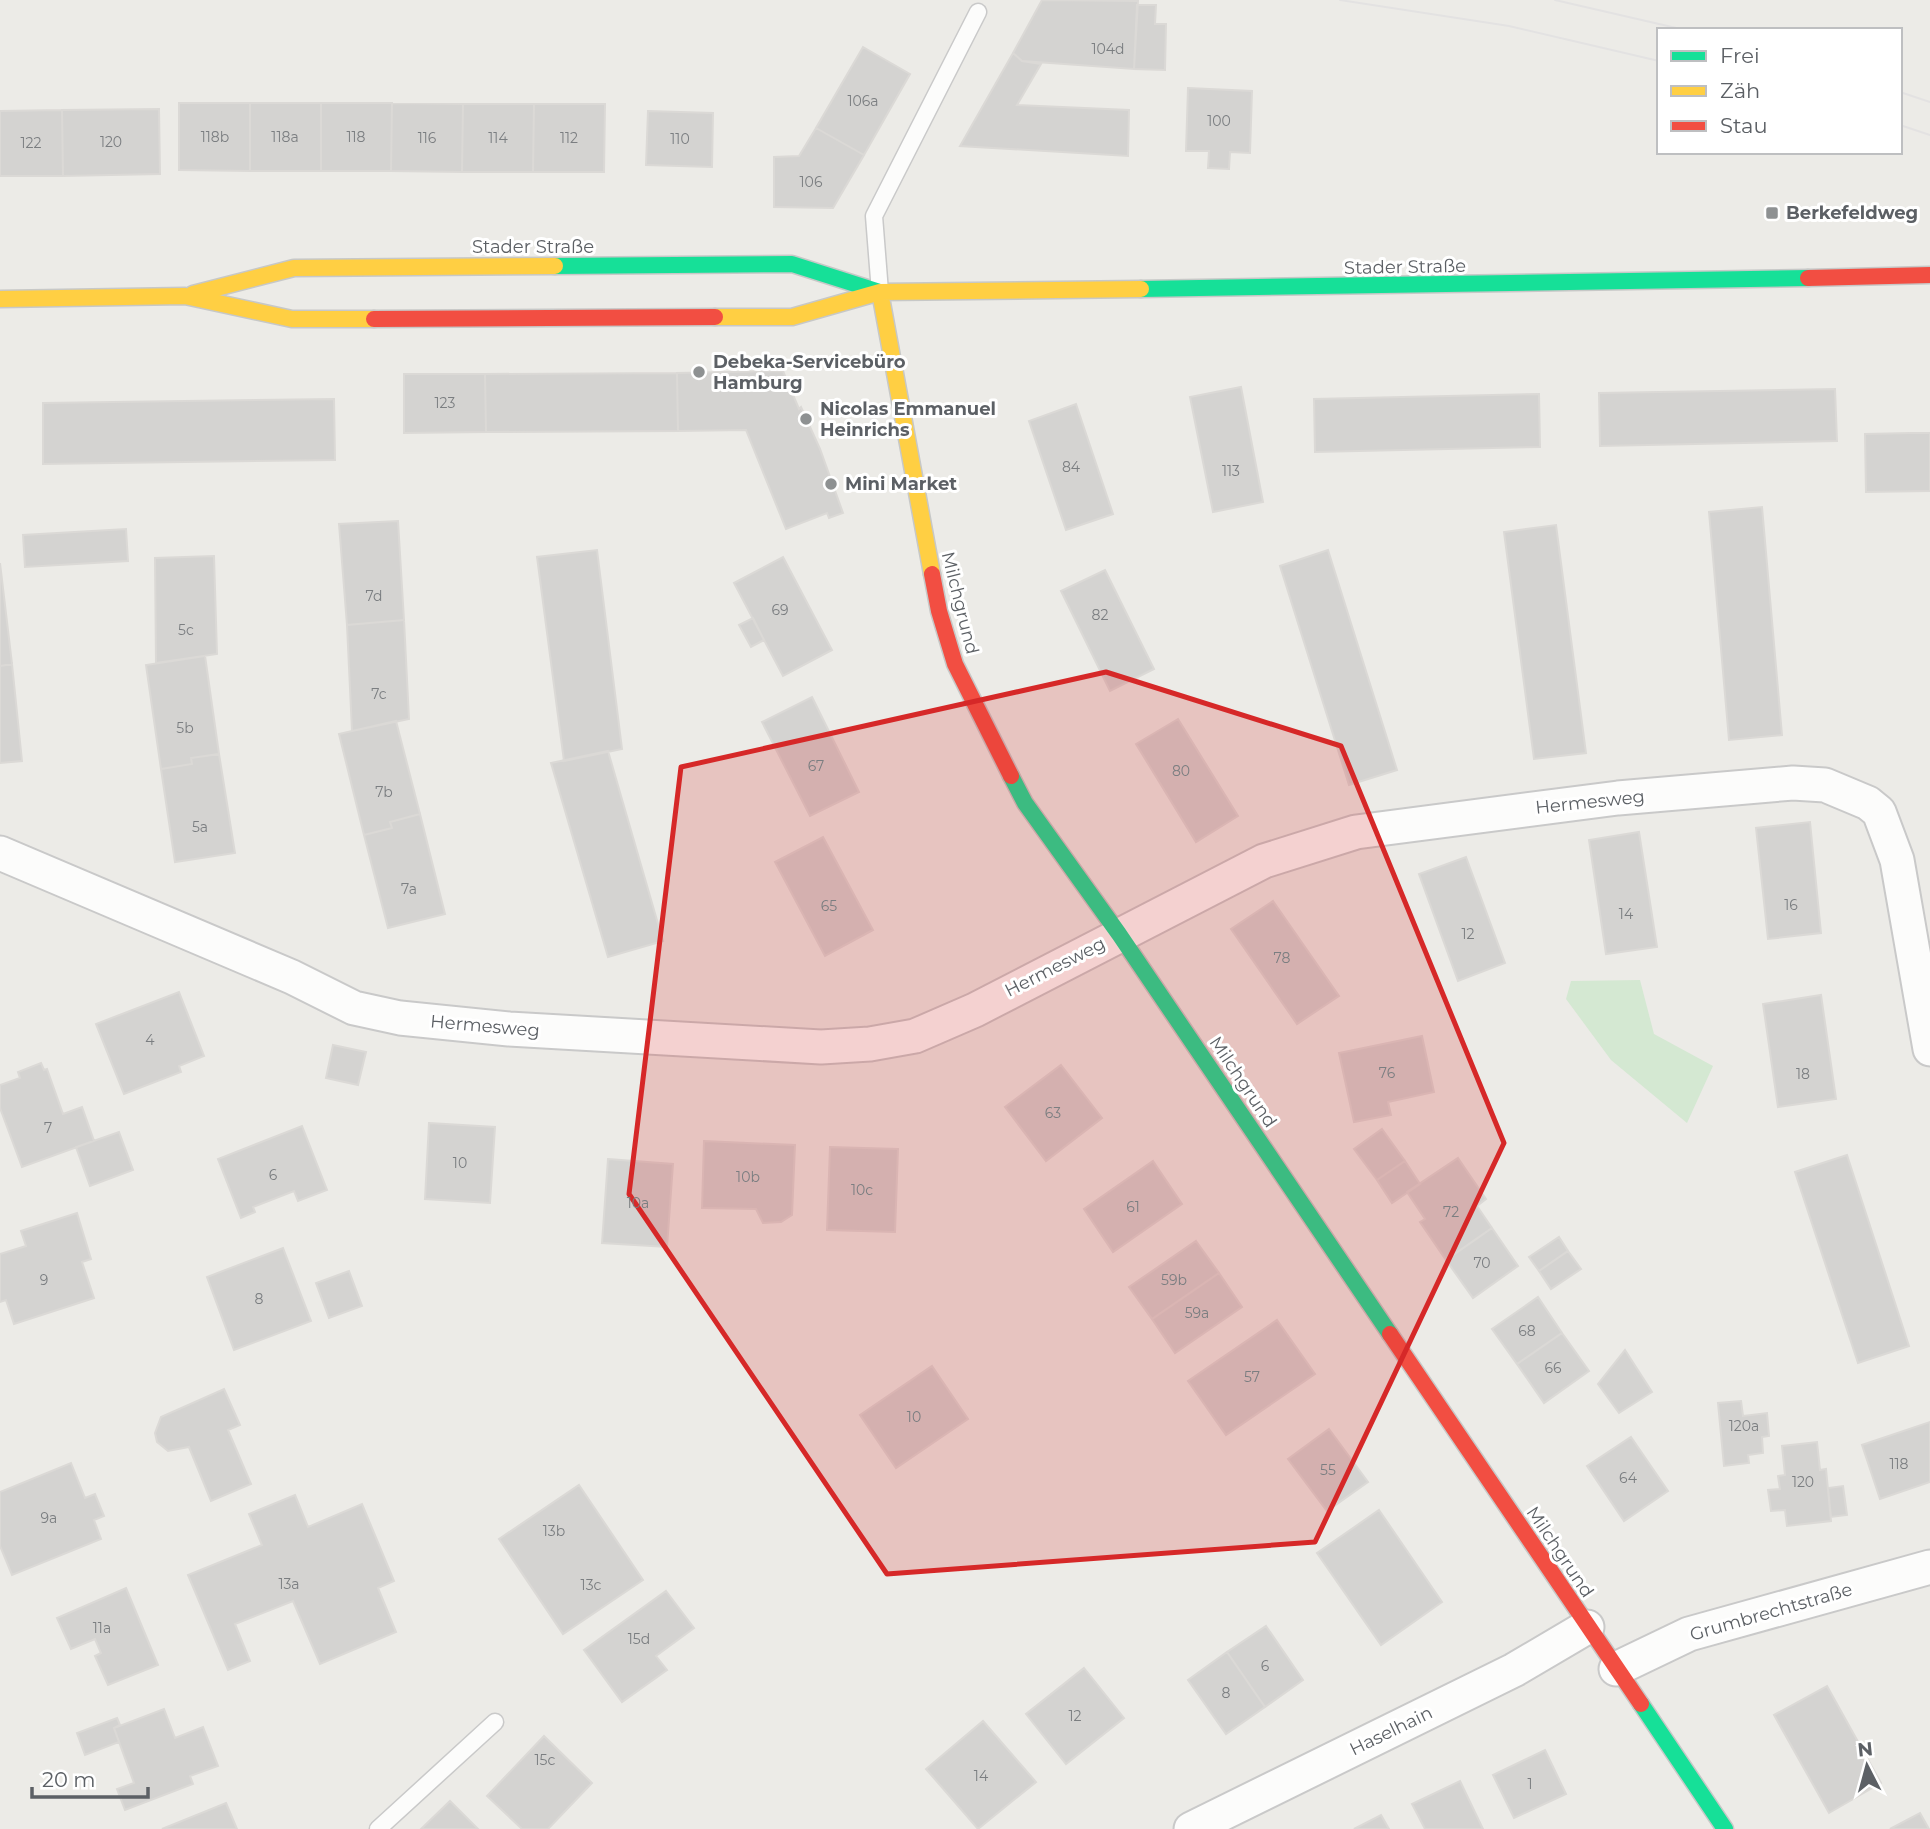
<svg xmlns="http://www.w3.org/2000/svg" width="1930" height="1829" font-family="Montserrat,sans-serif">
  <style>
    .green { fill: #d4e8d2 }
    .building { fill: #d4d3d1; stroke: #dbd9d6; stroke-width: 2 }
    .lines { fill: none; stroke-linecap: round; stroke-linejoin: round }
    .lane-casing { stroke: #c9c9c9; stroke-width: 19 }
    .street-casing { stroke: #c9c9c9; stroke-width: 37 }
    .fast-casing { stroke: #c7c8c7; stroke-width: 19 }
    .slow-casing { stroke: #c7c8c7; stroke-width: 19 }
    .jam-casing { stroke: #c7c8c7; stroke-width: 19 }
    .lane { stroke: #fcfcfb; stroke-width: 16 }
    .street { stroke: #fcfcfb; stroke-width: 33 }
    .fast { stroke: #16e098; stroke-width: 16 }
    .slow { stroke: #ffcf43; stroke-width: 16 }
    .jam { stroke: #f24e42; stroke-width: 16 }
    .tram { stroke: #e3e2e2; stroke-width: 2 }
    .marked { fill: #d62828; fill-opacity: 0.2; stroke: #d62828; stroke-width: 5; stroke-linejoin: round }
    .poi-dot { fill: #8e9192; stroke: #fff; stroke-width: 2.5 }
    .labels { text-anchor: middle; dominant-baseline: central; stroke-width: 6; stroke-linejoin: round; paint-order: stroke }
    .number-label { font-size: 14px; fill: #7b7e81 }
    .poi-label { font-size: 18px; font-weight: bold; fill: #5c6065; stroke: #fff; text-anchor: start }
    .street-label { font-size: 18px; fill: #5c6065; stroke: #fff }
  </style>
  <rect width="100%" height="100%" fill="#ecebe7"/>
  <path class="green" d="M 1640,980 L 1654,1034 L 1713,1066 L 1687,1123 L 1611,1060 L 1566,999 L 1571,981 Z"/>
  <path class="building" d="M 1042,0 L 1138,1 L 1134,69 L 1022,61 L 1013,53 Z
    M 1137,5 L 1156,5 L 1155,24 L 1166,24 L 1165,70 L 1134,69 Z
    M 863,47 L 910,74 L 864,155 L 816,128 Z
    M 1013,53 L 1022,61 L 1041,64 L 1017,105 L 1129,110 L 1128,156 L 960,146 Z
    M 1188,88 L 1252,91 L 1250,153 L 1230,152 L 1229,169 L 1208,168 L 1209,151 L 1186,151 Z
    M 179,103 L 250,103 L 250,171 L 179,170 Z
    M 250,103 L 321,103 L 321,171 L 250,171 Z
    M 321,103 L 392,103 L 391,171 L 321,171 Z
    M 392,103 L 463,104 L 462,172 L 391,171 Z
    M 463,104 L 534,104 L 533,172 L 462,172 Z
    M 534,104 L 605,104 L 604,172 L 533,172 Z
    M 159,109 L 160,174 L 63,176 L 62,110 Z
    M 62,110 L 63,176 L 0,176 L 0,111 Z
    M 648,111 L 713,113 L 712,167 L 646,165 Z
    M 816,128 L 864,155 L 833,208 L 774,207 L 774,157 L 799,156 Z
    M 783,371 L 799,409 L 801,407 L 820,449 L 843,513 L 829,518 L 827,513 L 786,529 L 746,430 L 678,431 L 677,373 Z
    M 677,373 L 678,431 L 486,432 L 485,374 Z
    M 404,374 L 485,374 L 486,432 L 404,433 Z
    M 1241,387 L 1263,502 L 1213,512 L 1190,397 Z
    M 1835,389 L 1837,441 L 1600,446 L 1599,393 Z
    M 1539,394 L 1540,447 L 1315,452 L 1314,399 Z
    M 334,399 L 335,460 L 43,464 L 43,403 Z
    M 1076,404 L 1113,514 L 1066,530 L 1029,421 Z
    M 1911,433 L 1930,433 L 1930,491 L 1866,492 L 1865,434 Z
    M 1762,507 L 1782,735 L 1729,740 L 1709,512 Z
    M 398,521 L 404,620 L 347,625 L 339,524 Z
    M 1556,525 L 1586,753 L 1534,759 L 1504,532 Z
    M 126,529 L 128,561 L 25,567 L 23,535 Z
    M 597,550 L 622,749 L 564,761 L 537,557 Z
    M 1328,550 L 1397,770 L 1349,785 L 1280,566 Z
    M 214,556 L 217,654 L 156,663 L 155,558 Z
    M 783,557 L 832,650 L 783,676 L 734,583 Z
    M 0,563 L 12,664 L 0,666 Z
    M 1105,570 L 1154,669 L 1110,691 L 1061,591 Z
    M 753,618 L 764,640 L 751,647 L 739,625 Z
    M 404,620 L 409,719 L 352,731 L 347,625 Z
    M 205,656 L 219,754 L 191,758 L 192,764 L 161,769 L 146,665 Z
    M 12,664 L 22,761 L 0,763 L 0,666 Z
    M 812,697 L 859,792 L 810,816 L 762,722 Z
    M 1178,719 L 1238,816 L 1196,842 L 1136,744 Z
    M 396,721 L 420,814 L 390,822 L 392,828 L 364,835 L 339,734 Z
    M 608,751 L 663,941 L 608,957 L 551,763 Z
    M 219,754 L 235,853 L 175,862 L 161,769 L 192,764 L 191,758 Z
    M 420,814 L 445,914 L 388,928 L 364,835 L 392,828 L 390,822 Z
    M 1810,822 L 1821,933 L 1768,939 L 1756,828 Z
    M 1639,832 L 1657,947 L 1606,954 L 1589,840 Z
    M 823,837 L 873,930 L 825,956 L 775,862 Z
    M 1466,857 L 1505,963 L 1458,981 L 1419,874 Z
    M 1273,901 L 1339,996 L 1297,1024 L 1231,929 Z
    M 179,992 L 204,1056 L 179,1066 L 181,1072 L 124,1094 L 96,1024 Z
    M 1821,995 L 1836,1099 L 1778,1107 L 1763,1004 Z
    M 1422,1036 L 1434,1092 L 1388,1102 L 1391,1115 L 1354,1122 L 1339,1053 Z
    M 333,1045 L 366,1052 L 358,1085 L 326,1078 Z
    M 41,1063 L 44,1070 L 47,1069 L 63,1114 L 82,1107 L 94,1141 L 22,1167 L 0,1108 L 0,1085 L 20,1078 L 18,1072 Z
    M 1061,1065 L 1102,1118 L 1046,1161 L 1005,1107 Z
    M 429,1123 L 495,1127 L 490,1203 L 425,1199 Z
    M 302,1126 L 327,1190 L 298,1201 L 294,1191 L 253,1207 L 255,1212 L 241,1218 L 218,1159 Z
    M 1382,1129 L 1405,1161 L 1377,1180 L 1354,1149 Z
    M 119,1132 L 133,1170 L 90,1186 L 76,1147 Z
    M 704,1141 L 795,1145 L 792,1215 L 781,1222 L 763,1223 L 756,1209 L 702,1208 Z
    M 830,1147 L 898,1149 L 895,1232 L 827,1230 Z
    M 1847,1155 L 1909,1346 L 1858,1363 L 1795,1172 Z
    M 1458,1158 L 1486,1199 L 1477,1206 L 1492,1228 L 1446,1260 L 1420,1222 L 1425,1219 L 1407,1192 Z
    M 608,1159 L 673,1164 L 667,1247 L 602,1243 Z
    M 1153,1161 L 1182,1204 L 1113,1252 L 1084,1209 Z
    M 1405,1161 L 1420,1184 L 1392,1203 L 1377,1180 Z
    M 77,1213 L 91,1259 L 82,1262 L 94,1298 L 14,1324 L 6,1300 L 0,1302 L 0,1254 L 26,1246 L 21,1231 Z
    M 1492,1228 L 1518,1266 L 1473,1298 L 1446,1260 Z
    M 1559,1237 L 1568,1251 L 1539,1271 L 1529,1257 Z
    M 1196,1241 L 1219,1273 L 1152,1319 L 1129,1287 Z
    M 283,1248 L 311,1321 L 234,1350 L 207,1277 Z
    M 1568,1251 L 1581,1269 L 1551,1289 L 1539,1271 Z
    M 349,1271 L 362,1306 L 329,1318 L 316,1283 Z
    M 1219,1273 L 1242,1307 L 1175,1353 L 1152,1319 Z
    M 1538,1297 L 1562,1333 L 1517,1364 L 1492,1329 Z
    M 1277,1320 L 1315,1374 L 1226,1435 L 1188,1381 Z
    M 1562,1333 L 1589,1371 L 1544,1403 L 1517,1364 Z
    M 1625,1350 L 1652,1392 L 1619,1413 L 1598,1384 Z
    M 932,1366 L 968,1419 L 896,1468 L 860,1415 Z
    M 224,1389 L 240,1425 L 228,1430 L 251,1484 L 211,1501 L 189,1447 L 168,1451 L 157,1442 L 155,1433 L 161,1417 Z
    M 1741,1401 L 1743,1416 L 1767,1413 L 1769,1436 L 1762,1437 L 1763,1453 L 1748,1455 L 1749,1463 L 1724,1466 L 1718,1403 Z
    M 1930,1422 L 1930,1482 L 1880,1499 L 1862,1445 Z
    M 1329,1429 L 1368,1482 L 1327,1511 L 1288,1459 Z
    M 1631,1437 L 1668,1491 L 1624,1521 L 1587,1466 Z
    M 1817,1442 L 1820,1470 L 1826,1469 L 1831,1521 L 1787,1526 L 1785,1510 L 1771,1511 L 1768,1490 L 1780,1489 L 1778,1476 L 1785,1475 L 1782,1446 Z
    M 71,1463 L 85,1498 L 95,1494 L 104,1516 L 94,1520 L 101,1539 L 12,1575 L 0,1546 L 0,1492 Z
    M 579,1485 L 643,1580 L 563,1634 L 499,1539 Z
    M 1843,1486 L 1847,1515 L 1831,1517 L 1828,1488 Z
    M 295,1495 L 308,1527 L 362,1504 L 394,1581 L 378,1588 L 396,1632 L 320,1664 L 293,1601 L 235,1624 L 250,1661 L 228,1670 L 188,1575 L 262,1545 L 249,1514 Z
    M 1379,1510 L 1442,1602 L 1381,1645 L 1317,1553 Z
    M 126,1588 L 158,1665 L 108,1685 L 95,1656 L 101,1653 L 95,1639 L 71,1649 L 57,1618 Z
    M 666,1591 L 694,1628 L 656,1656 L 667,1670 L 622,1702 L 584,1650 Z
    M 1266,1626 L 1303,1680 L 1265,1707 L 1227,1652 Z
    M 1227,1652 L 1265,1707 L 1226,1734 L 1188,1680 Z
    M 1084,1668 L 1124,1718 L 1066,1764 L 1026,1714 Z
    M 1827,1686 L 1881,1783 L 1829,1813 L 1774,1715 Z
    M 164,1709 L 175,1738 L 203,1727 L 218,1766 L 190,1776 L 193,1784 L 125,1810 L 117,1789 L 134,1783 L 114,1728 Z
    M 117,1718 L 120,1725 L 114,1728 L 119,1742 L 85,1755 L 77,1733 Z
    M 983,1721 L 1036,1782 L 978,1829 L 926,1769 Z
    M 544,1736 L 592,1783 L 548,1829 L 522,1829 L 487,1796 Z
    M 1545,1750 L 1566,1794 L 1514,1818 L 1493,1775 Z
    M 1460,1781 L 1483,1829 L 1425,1829 L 1412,1804 Z
    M 450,1801 L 478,1829 L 421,1829 Z
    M 226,1803 L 237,1829 L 162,1829 Z
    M 1920,1813 L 1929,1829 L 1890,1829 Z
    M 1381,1815 L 1389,1829 L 1354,1829 Z"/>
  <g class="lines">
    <defs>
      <path id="lane" d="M 880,292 L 874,216 L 978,12
        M 378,1829 L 495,1722"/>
      <path id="street" d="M 0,853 L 292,977 L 354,1008 L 400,1018 L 509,1029 L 821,1047 L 870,1044 L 915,1036 L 975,1010 L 1264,861 L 1356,832 L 1618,798 L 1793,783 L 1825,785 L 1868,803 L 1879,812 L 1897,860 L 1930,1049
        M 1616,1669 L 1689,1634 L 1930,1567
        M 1191,1829 L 1514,1670 L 1587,1627"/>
      <path id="fast" d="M 555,266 L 792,264 L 880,292
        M 1141,289 L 1808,278
        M 1011,776 L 1025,803 L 1119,934 L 1390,1334
        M 1641,1704 L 1725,1829"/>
      <path id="slow" d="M 880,292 L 932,574
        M 193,294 L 294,268 L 555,266
        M 0,299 L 185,296 L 292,319 L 374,319
        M 715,317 L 792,317 L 880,292 L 1141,289"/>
      <path id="jam" d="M 1808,278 L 1930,275
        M 374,319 L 715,317
        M 932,574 L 939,611 L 955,664 L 1011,776
        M 1390,1334 L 1641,1704"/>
    </defs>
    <use href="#lane" class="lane-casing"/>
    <use href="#street" class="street-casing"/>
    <use href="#fast" class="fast-casing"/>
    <use href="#slow" class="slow-casing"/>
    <use href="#jam" class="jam-casing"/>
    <use href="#lane" class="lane"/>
    <use href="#street" class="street"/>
    <use href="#fast" class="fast"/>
    <use href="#slow" class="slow"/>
    <use href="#jam" class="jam"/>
    <path class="tram" d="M 1340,0 L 1509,26 L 1659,61
      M 1555,0 L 1685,30
      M 1900,92 L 1930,102
      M 1900,125 L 1930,135"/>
  </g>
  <path class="marked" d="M 1106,672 L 1341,746 L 1504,1143 L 1315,1542 L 887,1574 L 629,1194 L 681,767 Z"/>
  <g class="poi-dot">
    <rect x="1765" y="206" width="14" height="14" rx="3.5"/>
    <circle cx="699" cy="372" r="7"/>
    <circle cx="806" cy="419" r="7"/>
    <circle cx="831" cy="484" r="7"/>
  </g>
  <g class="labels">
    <g class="number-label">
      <text x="1108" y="49">104d</text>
      <text x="863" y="101">106a</text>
      <text x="1219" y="121">100</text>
      <text x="215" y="137">118b</text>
      <text x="285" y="137">118a</text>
      <text x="356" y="137">118</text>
      <text x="427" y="138">116</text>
      <text x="498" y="138">114</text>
      <text x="569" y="138">112</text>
      <text x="680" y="139">110</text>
      <text x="111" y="142">120</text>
      <text x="31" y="143">122</text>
      <text x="811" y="182">106</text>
      <text x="445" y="403">123</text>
      <text x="1071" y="467">84</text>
      <text x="1231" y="471">113</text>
      <text x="374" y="596">7d</text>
      <text x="780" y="610">69</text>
      <text x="1100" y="615">82</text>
      <text x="186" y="630">5c</text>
      <text x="379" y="694">7c</text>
      <text x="185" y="728">5b</text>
      <text x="816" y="766">67</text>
      <text x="1181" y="771">80</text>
      <text x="384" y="792">7b</text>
      <text x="200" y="827">5a</text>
      <text x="409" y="889">7a</text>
      <text x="1791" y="905">16</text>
      <text x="829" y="906">65</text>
      <text x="1626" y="914">14</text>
      <text x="1468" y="934">12</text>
      <text x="1282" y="958">78</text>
      <text x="150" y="1040">4</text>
      <text x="1387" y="1073">76</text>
      <text x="1803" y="1074">18</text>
      <text x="1053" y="1113">63</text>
      <text x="48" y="1128">7</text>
      <text x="460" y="1163">10</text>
      <text x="273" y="1175">6</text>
      <text x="748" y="1177">10b</text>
      <text x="862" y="1190">10c</text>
      <text x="638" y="1203">10a</text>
      <text x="1133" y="1207">61</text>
      <text x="1451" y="1212">72</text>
      <text x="1482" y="1263">70</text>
      <text x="44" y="1280">9</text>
      <text x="1174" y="1280">59b</text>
      <text x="259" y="1299">8</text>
      <text x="1197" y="1313">59a</text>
      <text x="1527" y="1331">68</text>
      <text x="1553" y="1368">66</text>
      <text x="1252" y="1377">57</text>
      <text x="914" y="1417">10</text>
      <text x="1744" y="1426">120a</text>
      <text x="1899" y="1464">118</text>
      <text x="1328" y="1470">55</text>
      <text x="1628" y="1478">64</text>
      <text x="1803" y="1482">120</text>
      <text x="49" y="1518">9a</text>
      <text x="554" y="1531">13b</text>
      <text x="289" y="1584">13a</text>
      <text x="591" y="1585">13c</text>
      <text x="102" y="1628">11a</text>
      <text x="639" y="1639">15d</text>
      <text x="1265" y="1666">6</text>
      <text x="1226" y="1693">8</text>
      <text x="1075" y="1716">12</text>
      <text x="545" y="1760">15c</text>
      <text x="981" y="1776">14</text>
      <text x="1530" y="1784">1</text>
    </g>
    <g class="poi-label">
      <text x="1786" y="213">Berkefeldweg</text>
      <text x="713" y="362">Debeka-Servicebüro<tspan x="713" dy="21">Hamburg</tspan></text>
      <text x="820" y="409">Nicolas Emmanuel<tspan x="820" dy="21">Heinrichs</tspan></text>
      <text x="845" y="484">Mini Market</text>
    </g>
    <g class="street-label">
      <text x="533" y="247">Stader Straße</text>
      <text transform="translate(1405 267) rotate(-1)">Stader Straße</text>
      <text transform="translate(960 603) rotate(76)">Milchgrund</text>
      <text transform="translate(1590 802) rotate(-6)">Hermesweg</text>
      <text transform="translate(1055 967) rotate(-27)">Hermesweg</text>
      <text transform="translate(485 1026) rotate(5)">Hermesweg</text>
      <text transform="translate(1243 1082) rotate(56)">Milchgrund</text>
      <text transform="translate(1560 1552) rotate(56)">Milchgrund</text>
      <text transform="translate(1771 1612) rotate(-16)">Grumbrechtstraße</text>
      <text transform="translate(1391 1731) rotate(-26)">Haselhain</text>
    </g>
  </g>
  <rect x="1657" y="28" width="245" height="126" fill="#ffffff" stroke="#bebfc1" stroke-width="2"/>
  <rect x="1671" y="51" width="35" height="10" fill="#16e098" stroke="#bebfc1" stroke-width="2"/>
  <text x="1720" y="63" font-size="21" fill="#5c6065">Frei</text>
  <rect x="1671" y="86" width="35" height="10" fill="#ffcf43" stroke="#bebfc1" stroke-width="2"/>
  <text x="1720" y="98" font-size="21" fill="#5c6065">Zäh</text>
  <rect x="1671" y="121" width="35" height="10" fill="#f24e42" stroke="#bebfc1" stroke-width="2"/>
  <text x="1720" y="133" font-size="21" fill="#5c6065">Stau</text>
  <g transform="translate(1867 1766) rotate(354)" stroke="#ffffff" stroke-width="5" paint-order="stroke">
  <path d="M0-5L12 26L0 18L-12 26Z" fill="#5c6065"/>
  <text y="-10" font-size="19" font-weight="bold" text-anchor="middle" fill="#5c6065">N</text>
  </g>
  <path d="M32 1787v10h116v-10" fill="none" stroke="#5c6065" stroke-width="3.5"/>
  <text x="42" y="1787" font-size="21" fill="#5c6065" stroke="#ffffff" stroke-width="5" paint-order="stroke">20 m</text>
</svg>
